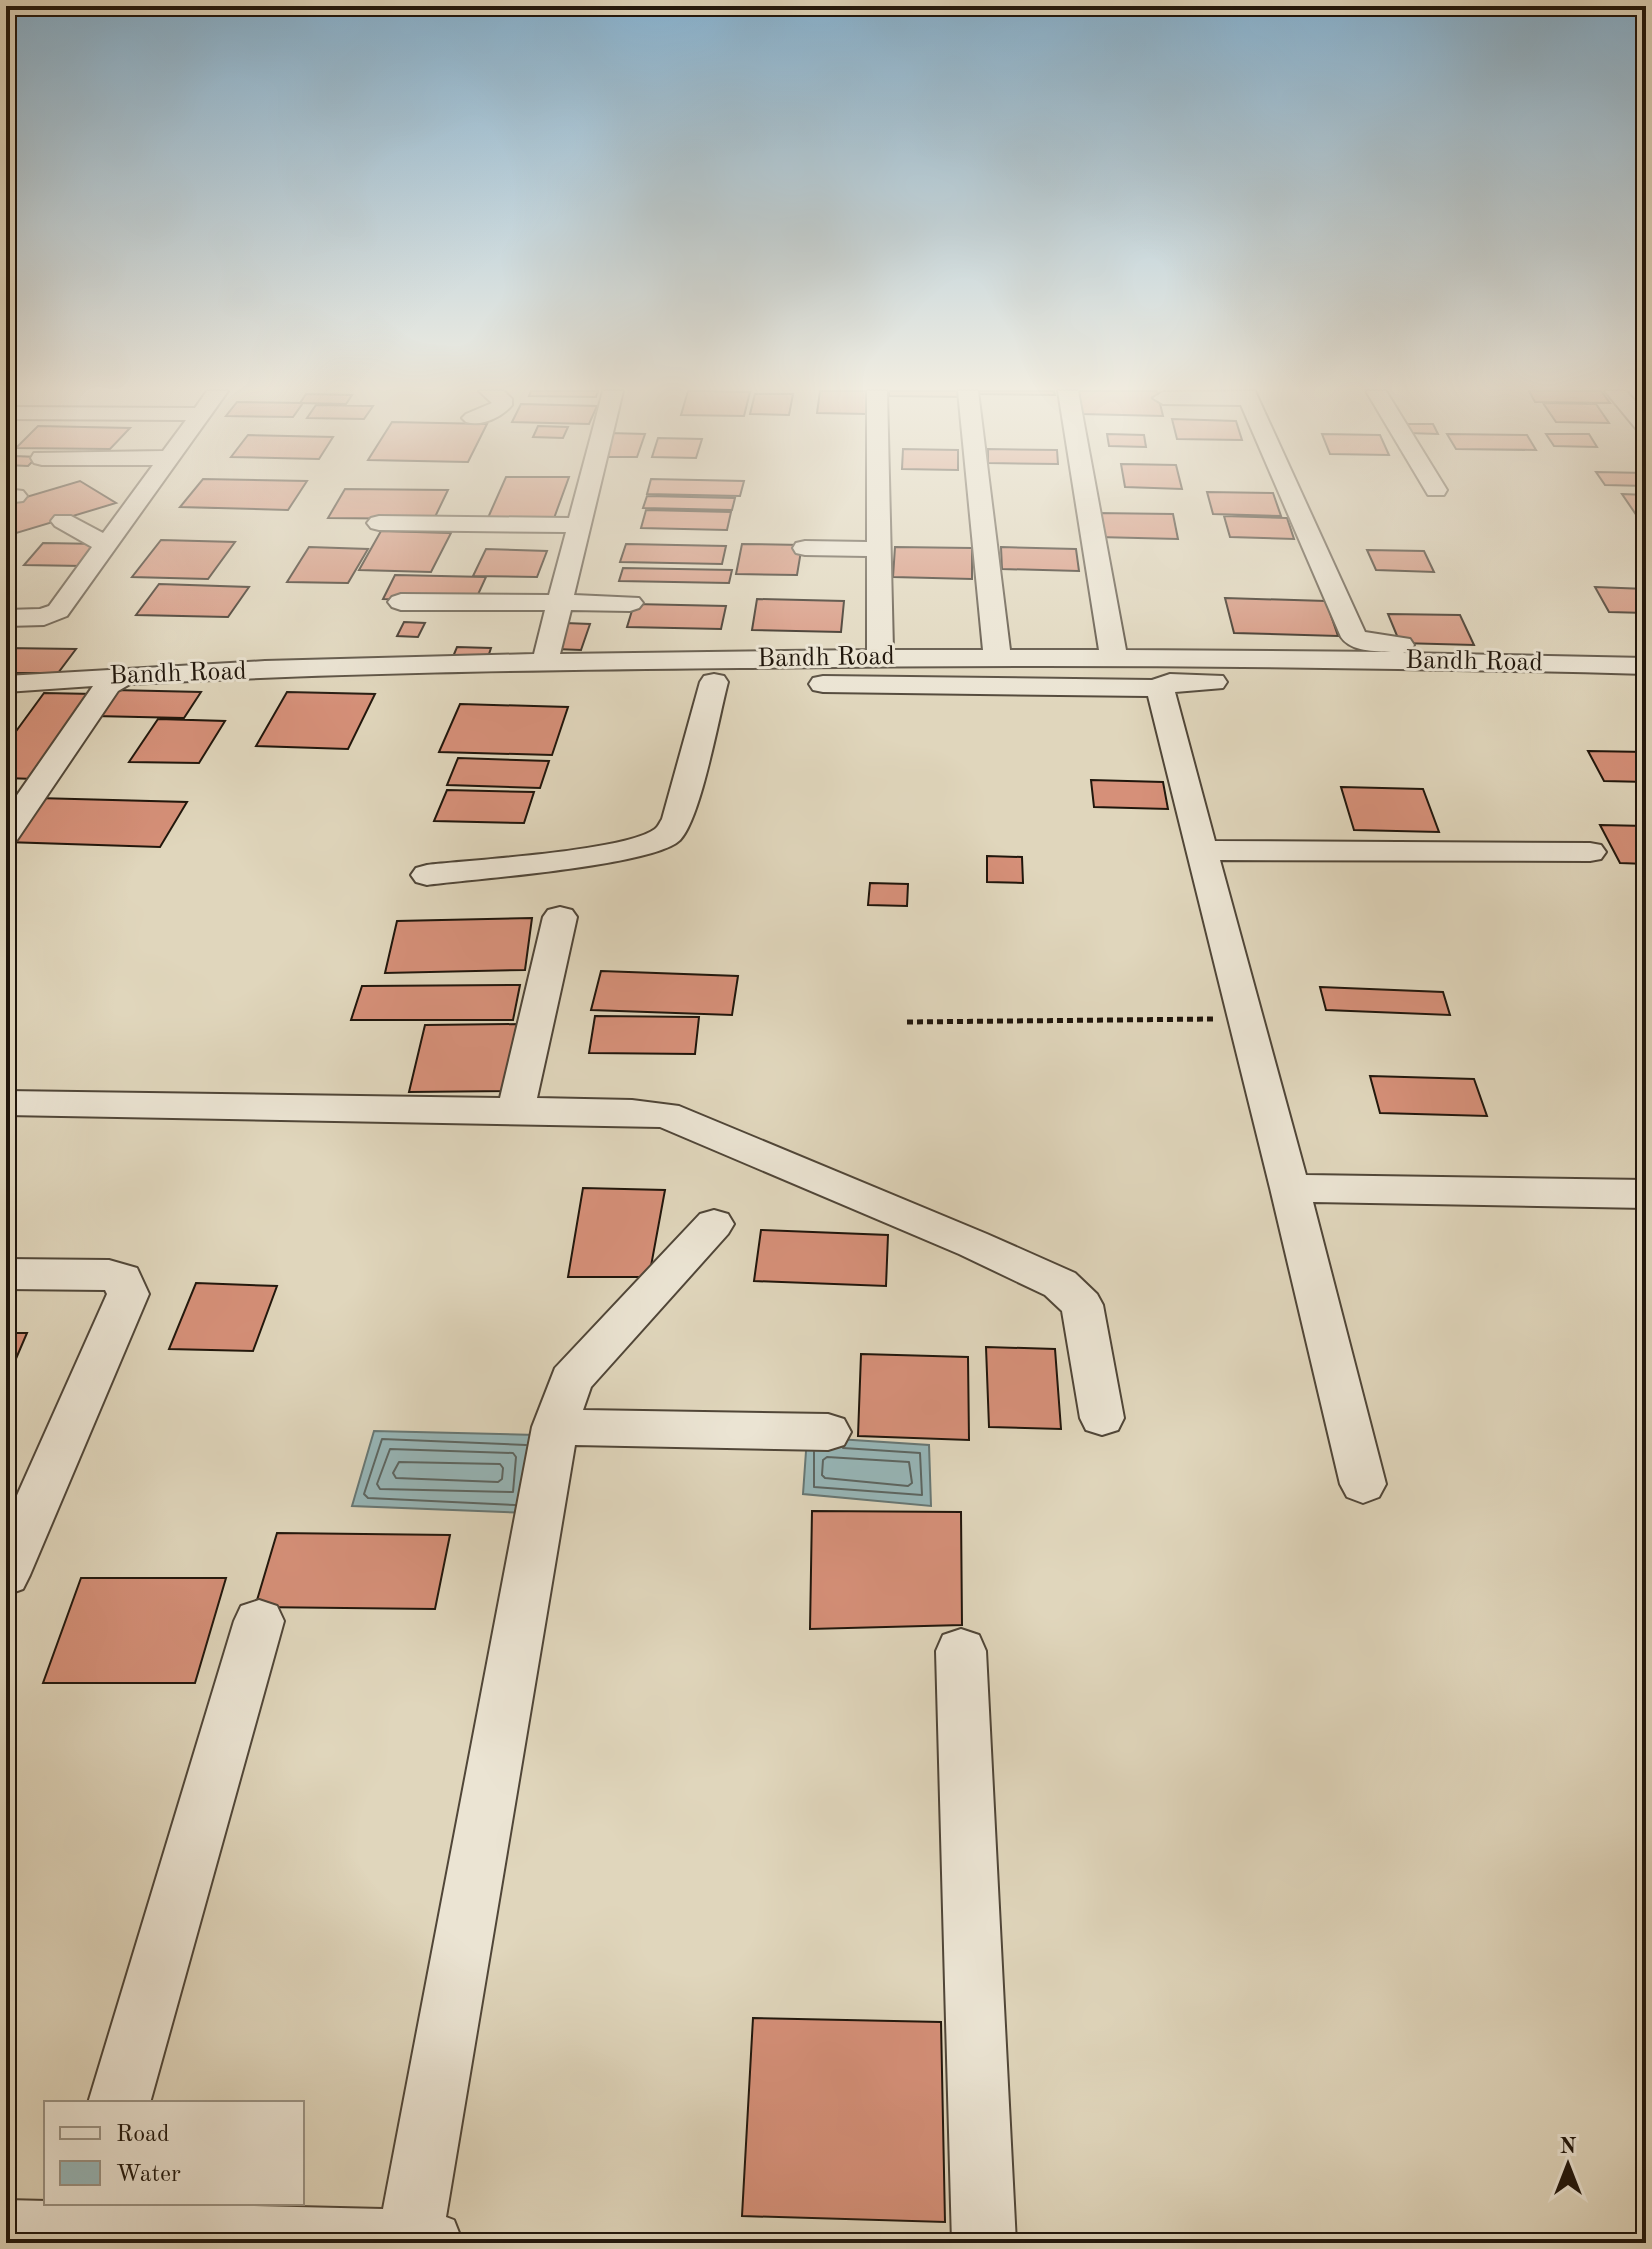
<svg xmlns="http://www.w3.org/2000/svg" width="1652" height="2249" font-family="'Old Standard TT',serif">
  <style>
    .water { fill: #97b7b9; stroke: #677774; stroke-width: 2 }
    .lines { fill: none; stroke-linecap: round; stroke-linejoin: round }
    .shore { stroke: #5c6662; stroke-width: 2 }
    .building { fill: #d69079; stroke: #20160c; stroke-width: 2 }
    .minor-casing { stroke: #504638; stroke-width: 4 }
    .path { stroke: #20160c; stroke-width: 5; stroke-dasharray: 6 4; stroke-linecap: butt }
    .minor { fill: #ebe4d3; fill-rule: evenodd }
    .labels { text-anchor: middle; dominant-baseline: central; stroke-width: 6; stroke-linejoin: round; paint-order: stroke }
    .far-street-label { font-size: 26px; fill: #20160c; stroke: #ebe4d3 }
  </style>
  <rect width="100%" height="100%" fill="#e0d6bc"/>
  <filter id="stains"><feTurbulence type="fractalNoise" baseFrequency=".0025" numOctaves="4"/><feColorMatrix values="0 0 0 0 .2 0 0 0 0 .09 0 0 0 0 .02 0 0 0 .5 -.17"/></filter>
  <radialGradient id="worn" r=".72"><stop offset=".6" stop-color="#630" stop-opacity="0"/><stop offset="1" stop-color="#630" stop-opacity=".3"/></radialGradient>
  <path class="water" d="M 374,1431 L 536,1435 L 530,1513 L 352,1506 Z
    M 807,1437 L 929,1445 L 931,1506 L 803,1494 Z"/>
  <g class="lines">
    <path class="shore" d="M 390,1449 L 513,1453 L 516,1457 L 513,1492 L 380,1489 L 377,1484 Z
      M 814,1452 L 814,1487 L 922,1495 L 920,1453 L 843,1448
      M 827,1457 L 909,1462 L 912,1483 L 908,1486 L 825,1478 L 822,1475 L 823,1460 Z
      M 399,1462 L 500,1464 L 503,1468 L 502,1479 L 498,1482 L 396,1478 L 393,1473 Z
      M 515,1505 L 368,1498 L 364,1494 L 382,1439 L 526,1445"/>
  </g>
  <path class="building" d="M 531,391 L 598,391 L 596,397 L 529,396 Z
    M 688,391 L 697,391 L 750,392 L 744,416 L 681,415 Z
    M 820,391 L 869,391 L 867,414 L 817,413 Z
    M 889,391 L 964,391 L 964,397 L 889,396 Z
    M 976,391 L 1054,391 L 1055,395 L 976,394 Z
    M 1079,391 L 1157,391 L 1163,416 L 1082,414 Z
    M 1529,391 L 1601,391 L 1610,403 L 1535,402 Z
    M 306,394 L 352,395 L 346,404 L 300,403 Z
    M 755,394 L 793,394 L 789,415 L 750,414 Z
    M 237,402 L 303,403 L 293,417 L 226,416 Z
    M 1543,403 L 1596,404 L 1609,423 L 1556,422 Z
    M 521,404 L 597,406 L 589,424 L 512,422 Z
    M 316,405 L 373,406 L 364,419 L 307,418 Z
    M 1172,419 L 1236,421 L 1242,440 L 1177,439 Z
    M 392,422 L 487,424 L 468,462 L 368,460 Z
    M 1403,424 L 1433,424 L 1438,434 L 1408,433 Z
    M 38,426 L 130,428 L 110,449 L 16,448 Z
    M 538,426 L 568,427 L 563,438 L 533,437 Z
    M 609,433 L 645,434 L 637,457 L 600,457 Z
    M 1107,434 L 1144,435 L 1146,447 L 1109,446 Z
    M 1322,434 L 1380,435 L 1389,455 L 1330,454 Z
    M 1447,434 L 1527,435 L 1536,450 L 1456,449 Z
    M 1546,434 L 1589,434 L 1597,447 L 1554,446 Z
    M 248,435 L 333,437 L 319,459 L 231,457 Z
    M 658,438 L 702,439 L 696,458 L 652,457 Z
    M 903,449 L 958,450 L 958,470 L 902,469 Z
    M 988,449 L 1057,450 L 1058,464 L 988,463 Z
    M 14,456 L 37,457 L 28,466 L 6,465 Z
    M 1121,464 L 1176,465 L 1182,489 L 1125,487 Z
    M 1596,472 L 1646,473 L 1646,486 L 1605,485 Z
    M 506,477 L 569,477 L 553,521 L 487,520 Z
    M 203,479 L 307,481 L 288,510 L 180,507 Z
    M 651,479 L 744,481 L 740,496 L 647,494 Z
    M 80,481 L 116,503 L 13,534 L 6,530 L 6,503 Z
    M 345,489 L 448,490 L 434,519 L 328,518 Z
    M 1207,492 L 1273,493 L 1281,516 L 1213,514 Z
    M 1622,494 L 1646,495 L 1646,522 L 1641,522 Z
    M 647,496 L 735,498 L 732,510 L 643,508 Z
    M 646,510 L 731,512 L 727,530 L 641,528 Z
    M 1095,513 L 1173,514 L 1178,539 L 1098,537 Z
    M 1224,516 L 1287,518 L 1294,539 L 1230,537 Z
    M 381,531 L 451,533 L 431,572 L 359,570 Z
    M 161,540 L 235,542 L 208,579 L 132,577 Z
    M 43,543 L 101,544 L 83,566 L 24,565 Z
    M 626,544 L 726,546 L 722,564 L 620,562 Z
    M 742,544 L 802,545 L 797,575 L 736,574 Z
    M 309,547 L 368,549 L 348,583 L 287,582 Z
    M 895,547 L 972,548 L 972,579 L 893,577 Z
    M 1001,547 L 1076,549 L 1079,571 L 1002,569 Z
    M 486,549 L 547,551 L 537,577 L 473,576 Z
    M 1367,550 L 1424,551 L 1434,572 L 1376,570 Z
    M 623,568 L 732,570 L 729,583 L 619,581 Z
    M 395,575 L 486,577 L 475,601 L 383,599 Z
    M 159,584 L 249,587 L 228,617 L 136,615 Z
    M 1595,587 L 1646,589 L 1646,613 L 1609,612 Z
    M 1225,598 L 1326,601 L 1338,636 L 1234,633 Z
    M 757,599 L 844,601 L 841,632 L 752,630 Z
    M 634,604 L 726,606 L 721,629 L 627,627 Z
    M 1388,614 L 1460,615 L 1474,645 L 1400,643 Z
    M 404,622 L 425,623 L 418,637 L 397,636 Z
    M 565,623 L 590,624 L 581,650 L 556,649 Z
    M 457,647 L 491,648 L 487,660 L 452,659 Z
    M 6,648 L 76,649 L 58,673 L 6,673 Z
    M 114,690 L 201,692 L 184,718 L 95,716 Z
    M 287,692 L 375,694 L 348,749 L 256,746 Z
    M 44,693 L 94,694 L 34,779 L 6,778 L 6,745 Z
    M 460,704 L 568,707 L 552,755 L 439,752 Z
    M 158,719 L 225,721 L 199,763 L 129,762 Z
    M 1588,751 L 1646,752 L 1646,782 L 1604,781 Z
    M 458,758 L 549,761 L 540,788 L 447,785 Z
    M 1091,780 L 1163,782 L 1168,809 L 1094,807 Z
    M 1341,787 L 1423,789 L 1439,832 L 1354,830 Z
    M 447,790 L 534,792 L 524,823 L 434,821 Z
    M 37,798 L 187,802 L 160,847 L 6,842 Z
    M 1600,825 L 1646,826 L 1646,864 L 1620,863 Z
    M 987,856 L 1022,857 L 1023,883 L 987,882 Z
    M 870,883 L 908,884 L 907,906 L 868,905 Z
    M 532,918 L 525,970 L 385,973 L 397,921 Z
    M 601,971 L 738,976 L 732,1015 L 591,1010 Z
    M 520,985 L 513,1020 L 351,1020 L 362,986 Z
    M 1320,987 L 1443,992 L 1450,1015 L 1326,1010 Z
    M 595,1016 L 699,1017 L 695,1054 L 589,1053 Z
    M 521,1024 L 509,1091 L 409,1092 L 425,1025 Z
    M 1370,1076 L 1474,1079 L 1487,1116 L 1380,1113 Z
    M 583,1188 L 665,1190 L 649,1277 L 568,1277 Z
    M 761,1230 L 888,1235 L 886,1286 L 754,1281 Z
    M 196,1283 L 277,1286 L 253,1351 L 169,1349 Z
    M 6,1333 L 27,1333 L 6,1382 Z
    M 986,1347 L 1055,1349 L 1061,1429 L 989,1427 Z
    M 861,1354 L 968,1357 L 969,1440 L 858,1436 Z
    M 812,1511 L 961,1512 L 962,1625 L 810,1629 Z
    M 277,1533 L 450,1535 L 435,1609 L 255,1607 Z
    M 81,1578 L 226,1578 L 195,1683 L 43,1683 Z
    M 753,2018 L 941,2022 L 945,2222 L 742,2216 Z"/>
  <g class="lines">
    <defs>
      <path id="minor" d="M 207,391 L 228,391 L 67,616 L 44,625 L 6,626 L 6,610 L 40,609 L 49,606 L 92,547 L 55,526 L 51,521 L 55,516 L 71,516 L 103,533 L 153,465 L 42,465 L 34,463 L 31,458 L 34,453 L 163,451 L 186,420 L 6,419 L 6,407 L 195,408 Z
        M 479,391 L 504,391 L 512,399 L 512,405 C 502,417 482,427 466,422 L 462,418 L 466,414 L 492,403 Z
        M 603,391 L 623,391 L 574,595 L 639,598 L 643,603 L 639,608 L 630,611 L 571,610 L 560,654 L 867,650 L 867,556 L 805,555 L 796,553 L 793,548 L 796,543 L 805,541 L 867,542 L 867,391 L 887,391 L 893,650 L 983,650 L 958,391 L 978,391 L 1010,650 L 1099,650 L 1058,391 L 1078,391 L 1126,650 L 1391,652 C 1375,651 1351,652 1341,637 L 1241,405 L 1163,404 L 1153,398 L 1163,392 L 1255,391 L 1365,632 L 1410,639 L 1414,645 L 1410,651 L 1403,653 L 1646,658 L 1646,674 C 1344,666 1042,664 740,668 C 536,670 333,673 130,684 L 118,691 L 17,840 L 6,842 L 6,811 L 93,686 L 6,692 L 6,676 L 265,661 L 534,654 L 545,610 L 401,610 L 392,607 L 388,602 L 392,597 L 401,594 L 549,595 L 566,532 L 379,530 L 371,528 L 367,523 L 371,518 L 379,516 L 569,518 Z
        M 1366,391 L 1386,391 L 1447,490 L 1444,495 L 1428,495 Z
        M 1605,391 L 1626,391 L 1646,413 L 1646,432 L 1638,431 Z
        M 6,489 L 23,491 L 27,496 L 23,501 L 6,503 Z
        M 714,674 L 724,676 L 728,682 C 719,716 701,818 680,840 C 654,866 472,879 427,885 L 416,882 L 411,875 L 416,868 L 427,865 C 471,860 626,851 655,829 C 658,827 660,822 662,819 L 700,682 L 704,676 Z
        M 1170,674 L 1223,676 L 1227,682 L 1223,688 L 1175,692 L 1215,841 L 1590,843 L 1601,845 L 1606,852 L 1601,859 L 1590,861 L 1220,860 L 1306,1175 L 1646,1180 L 1646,1208 L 1313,1202 L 1386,1484 L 1379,1497 L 1363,1503 L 1347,1497 L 1340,1484 L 1270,1188 L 1148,696 L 823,692 L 813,690 L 809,684 L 813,678 L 823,676 L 1152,680 Z
        M 560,907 L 572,910 L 577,917 L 537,1098 L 632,1100 L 679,1106 L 987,1234 L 1075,1273 L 1097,1294 L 1103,1305 L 1124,1418 L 1118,1430 L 1102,1435 L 1086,1430 L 1080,1418 L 1062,1311 L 1045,1295 L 959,1254 L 660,1127 L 6,1115 L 6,1091 L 500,1098 L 543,917 L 548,910 Z
        M 714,1210 L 728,1214 L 734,1224 L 728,1234 L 591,1387 L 583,1410 L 828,1414 L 844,1419 L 851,1432 L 844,1445 L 828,1450 L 575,1445 L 446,2217 L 454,2220 L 463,2243 L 6,2243 L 6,2200 L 383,2209 L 532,1427 L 555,1368 L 700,1214 Z
        M 6,1259 L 109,1260 L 137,1268 L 149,1294 L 30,1575 L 23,1589 L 6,1595 L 6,1520 L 107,1294 L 105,1290 L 6,1289 Z
        M 259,1600 L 277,1606 L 284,1621 L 150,2103 L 88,2103 L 234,1621 L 241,1606 Z
        M 961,1629 L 979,1635 L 986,1651 L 1016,2243 L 952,2243 L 936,1651 L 943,1635 Z"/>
    </defs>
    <use href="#minor" class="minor-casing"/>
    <path class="path" d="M 907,1022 L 1215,1019"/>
    <use href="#minor" class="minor"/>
  </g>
  <linearGradient id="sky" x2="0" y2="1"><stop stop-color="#87b5d5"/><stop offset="0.55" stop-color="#f1ede1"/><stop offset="1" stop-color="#f1ede1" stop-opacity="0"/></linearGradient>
  <rect width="1652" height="706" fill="url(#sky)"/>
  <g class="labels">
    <g class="far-street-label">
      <text transform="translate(826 658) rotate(-1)">Bandh Road</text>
      <text transform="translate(1474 662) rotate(1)">Bandh Road</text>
      <text transform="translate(178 674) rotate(-2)">Bandh Road</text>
    </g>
  </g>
  <rect width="1652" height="2249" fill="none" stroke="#e0d6bc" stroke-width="32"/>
  <rect x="8" y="8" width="1636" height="2233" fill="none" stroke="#20160c" stroke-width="4"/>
  <rect x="16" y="16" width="1620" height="2217" fill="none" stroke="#20160c" stroke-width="2"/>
  <rect x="44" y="2101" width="260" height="104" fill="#ebe4d3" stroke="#9a9283" stroke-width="2"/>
  <rect x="60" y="2127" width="40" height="12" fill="#ebe4d3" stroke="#9a9283" stroke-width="2"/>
  <text x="116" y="2141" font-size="24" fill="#20160c">Road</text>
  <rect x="60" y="2161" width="40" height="24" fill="#97b7b9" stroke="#9a9283" stroke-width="2"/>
  <text x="116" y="2181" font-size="24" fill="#20160c">Water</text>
  <g transform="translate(1568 2165)" stroke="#ebe4d3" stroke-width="6" paint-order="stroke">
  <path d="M0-6L14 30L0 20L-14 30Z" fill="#20160c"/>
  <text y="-12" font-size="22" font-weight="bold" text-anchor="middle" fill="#20160c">N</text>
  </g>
  <rect width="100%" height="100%" filter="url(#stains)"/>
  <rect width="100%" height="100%" fill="url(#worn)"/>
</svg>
